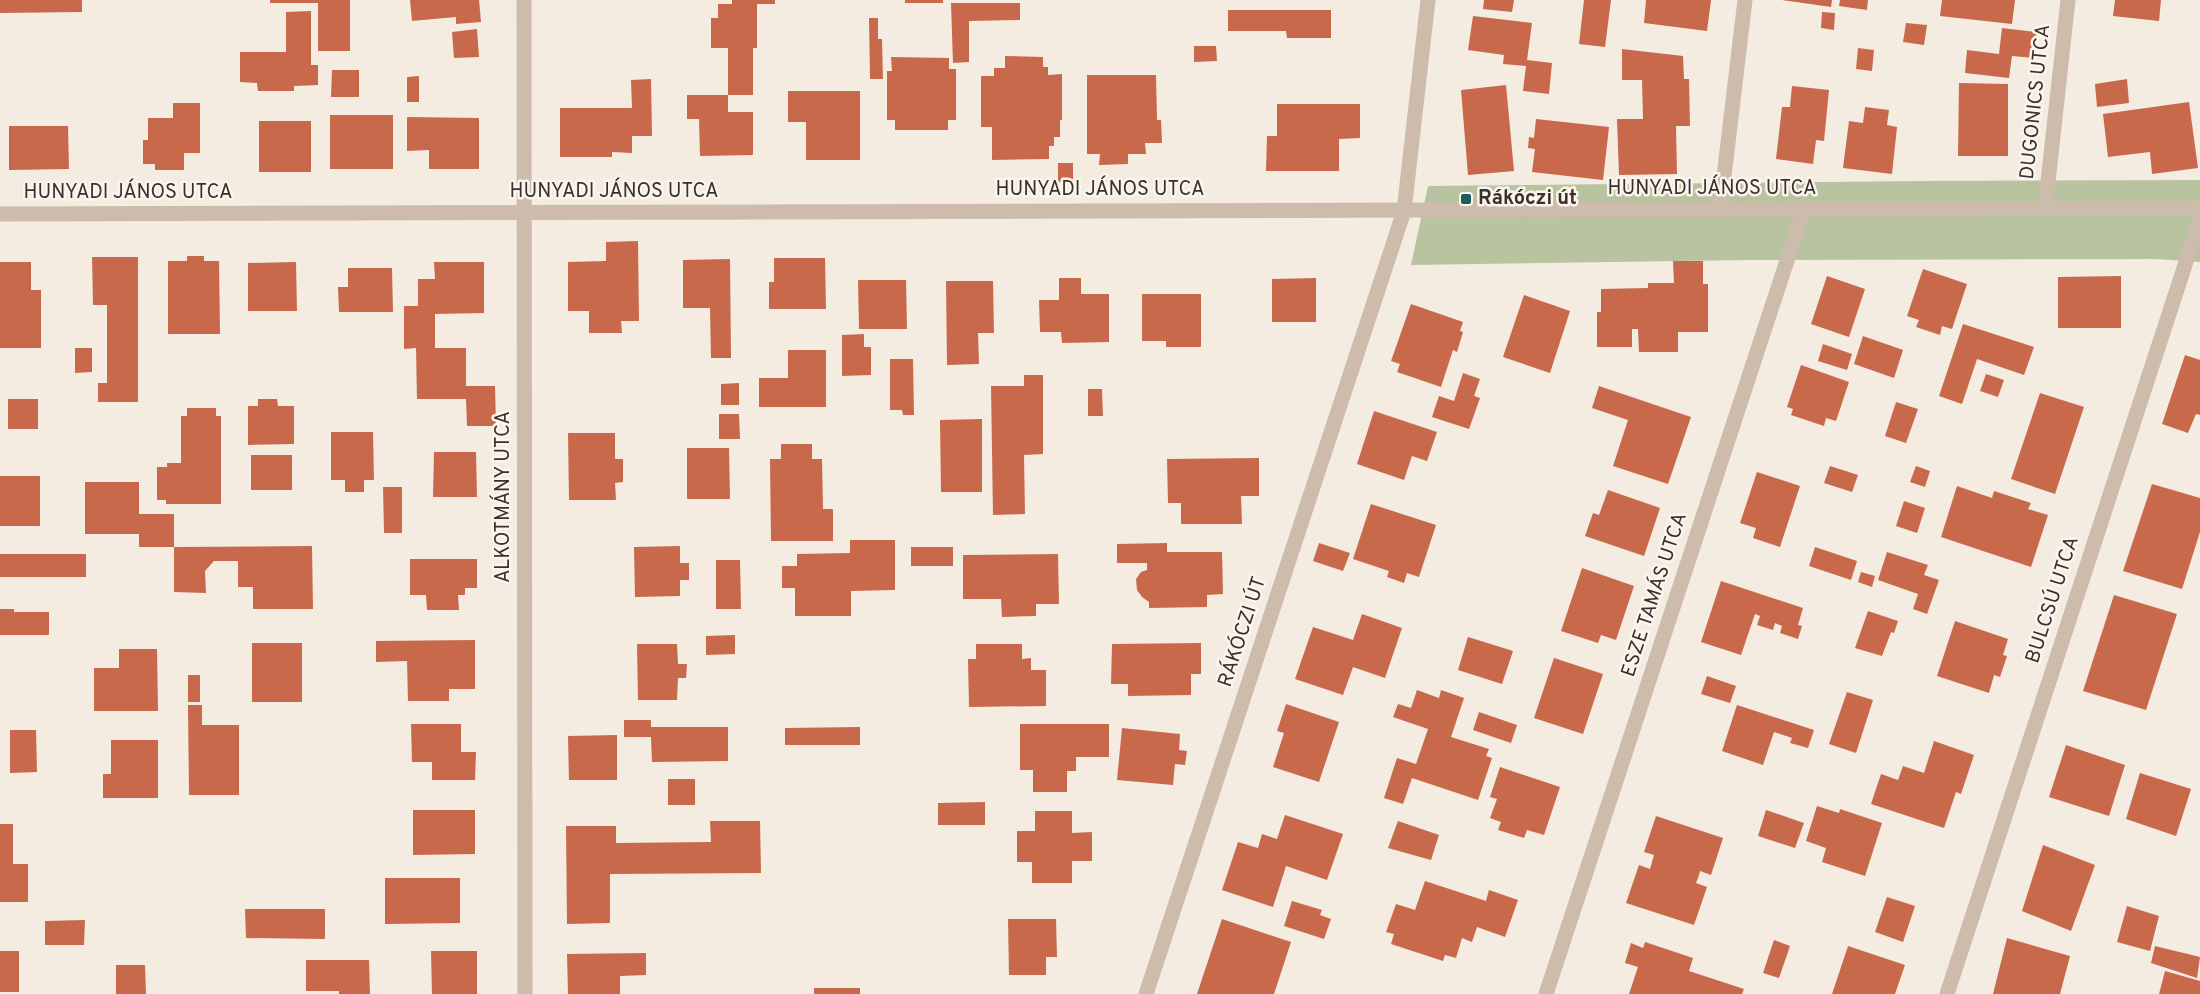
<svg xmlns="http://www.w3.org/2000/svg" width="2200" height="994" font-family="Overpass,sans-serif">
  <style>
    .green { fill: #b8c4a0 }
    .building { fill: #c8694b }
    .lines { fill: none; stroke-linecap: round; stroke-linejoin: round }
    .street { stroke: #cdbbac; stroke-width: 15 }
    .poi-dot { fill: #1f5a5e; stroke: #fbf5ee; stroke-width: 2 }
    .labels { text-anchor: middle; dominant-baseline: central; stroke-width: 5; stroke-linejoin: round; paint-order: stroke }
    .street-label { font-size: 20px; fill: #3b302b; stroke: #fbf5ee }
    .poi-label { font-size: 20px; font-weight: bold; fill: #3b302b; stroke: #fbf5ee; text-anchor: start }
  </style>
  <rect width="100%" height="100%" fill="#f4ebe1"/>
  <path class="green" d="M 2200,180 L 2200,262 L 2156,259 L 1751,260 L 1411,265 L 1428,186 L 1920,181 Z"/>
  <path class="building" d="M 0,0 L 82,0 L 82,12 L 0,13 Z
    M 270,0 L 350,0 L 350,51 L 318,51 L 318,3 L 270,3 Z
    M 410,0 L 479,0 L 481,22 L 456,24 L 456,17 L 412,21 Z
    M 732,0 L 775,0 L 775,4 L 757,4 L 757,48 L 753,48 L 753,95 L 728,95 L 728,112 L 753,112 L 753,155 L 700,156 L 699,119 L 687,119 L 687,95 L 728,95 L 728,48 L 711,48 L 711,18 L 718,18 L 718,4 L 732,4 Z
    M 905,0 L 943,0 L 943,3 L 905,3 Z
    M 1484,0 L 1514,0 L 1512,12 L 1483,9 Z
    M 1584,0 L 1611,0 L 1605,47 L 1579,44 Z
    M 1646,0 L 1711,0 L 1707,31 L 1644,23 Z
    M 1782,0 L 1832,0 L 1831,7 Z
    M 1840,0 L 1868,0 L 1867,10 L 1839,6 Z
    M 1942,0 L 2015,0 L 2012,24 L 1940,16 Z
    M 2115,0 L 2161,0 L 2159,21 L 2113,16 Z
    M 951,3 L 1020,3 L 1020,20 L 969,21 L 969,62 L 953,63 Z
    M 1228,10 L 1331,10 L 1331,38 L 1287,38 L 1286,31 L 1228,31 Z
    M 311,11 L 311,65 L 318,65 L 318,85 L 294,86 L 294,91 L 258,91 L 257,83 L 240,82 L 240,52 L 286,52 L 286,12 Z
    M 1822,12 L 1835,13 L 1834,30 L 1821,28 Z
    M 1473,16 L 1532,23 L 1527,60 L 1552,63 L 1549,94 L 1523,91 L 1526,66 L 1503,64 L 1504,55 L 1468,50 Z
    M 869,18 L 878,18 L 878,39 L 882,39 L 883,79 L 870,79 Z
    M 1906,23 L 1927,25 L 1924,45 L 1903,42 Z
    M 2002,28 L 2037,32 L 2034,58 L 2012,56 L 2009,78 L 1965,73 L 1967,50 L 1999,54 Z
    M 477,29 L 479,57 L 454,58 L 452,32 Z
    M 1194,46 L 1216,46 L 1217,61 L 1194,62 Z
    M 1858,48 L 1874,50 L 1872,71 L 1856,69 Z
    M 1622,49 L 1683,56 L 1684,79 L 1689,79 L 1690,126 L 1676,126 L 1677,174 L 1619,175 L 1617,119 L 1643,119 L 1642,80 L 1622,80 Z
    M 1005,56 L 1043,57 L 1043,67 L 1048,67 L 1048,75 L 1062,74 L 1062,120 L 1060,120 L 1060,137 L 1054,137 L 1054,146 L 1049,146 L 1049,159 L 992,160 L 992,127 L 981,127 L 981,76 L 994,76 L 994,68 L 1005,68 Z
    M 891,57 L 949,58 L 949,69 L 956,69 L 956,120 L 948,120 L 948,130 L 895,130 L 895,120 L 887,120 L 887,71 L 892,71 Z
    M 332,70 L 359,70 L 359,97 L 331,97 Z
    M 1087,75 L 1156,75 L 1157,120 L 1161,120 L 1162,143 L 1145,143 L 1146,154 L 1128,154 L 1128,164 L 1099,165 L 1100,154 L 1087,154 Z
    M 419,76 L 419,102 L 407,102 L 407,77 Z
    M 651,79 L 652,136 L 632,136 L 632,153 L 612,152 L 612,157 L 560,157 L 560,108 L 632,108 L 631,80 Z
    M 2127,79 L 2129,103 L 2097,107 L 2095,84 Z
    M 1959,83 L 2008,84 L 2008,156 L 1958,156 Z
    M 1506,85 L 1514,171 L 1468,175 L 1461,90 Z
    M 1792,86 L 1829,90 L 1824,141 L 1816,140 L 1813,164 L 1776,159 L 1782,107 L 1790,107 Z
    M 788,91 L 860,91 L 860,160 L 806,160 L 806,122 L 788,122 Z
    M 2189,102 L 2198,168 L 2152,174 L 2150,152 L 2108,157 L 2103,114 Z
    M 173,103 L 200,103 L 200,153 L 184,153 L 184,170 L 155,170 L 155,164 L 143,164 L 143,140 L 148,140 L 148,118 L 173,118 Z
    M 1277,104 L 1360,104 L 1360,138 L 1339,139 L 1339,171 L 1266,171 L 1267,136 L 1277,136 Z
    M 1865,107 L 1889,110 L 1887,125 L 1897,127 L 1892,174 L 1843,168 L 1849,121 L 1863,123 Z
    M 330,115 L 393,115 L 393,169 L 330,169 Z
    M 407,117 L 479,118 L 479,169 L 429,169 L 429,150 L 407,151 Z
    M 1536,119 L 1609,127 L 1603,180 L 1532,172 L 1535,149 L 1528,148 L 1529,137 L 1534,138 Z
    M 259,121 L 311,121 L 311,172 L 259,172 Z
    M 9,126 L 68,126 L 69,169 L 9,170 Z
    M 1058,163 L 1073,163 L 1073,181 L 1058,182 Z
    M 638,241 L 639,321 L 621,321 L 622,333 L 589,333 L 589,311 L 568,311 L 568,262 L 606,261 L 606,242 Z
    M 187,256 L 204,256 L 204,261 L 219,261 L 220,334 L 168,334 L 168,261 L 187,261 Z
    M 92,257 L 138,257 L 138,402 L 98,402 L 98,383 L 107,383 L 107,305 L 93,305 Z
    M 774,258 L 825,258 L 826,309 L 769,309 L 769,282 L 774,282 Z
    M 730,259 L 731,358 L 711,358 L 710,308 L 683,308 L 683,260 Z
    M 1673,261 L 1703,261 L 1703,284 L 1708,284 L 1708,332 L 1678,332 L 1678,352 L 1639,352 L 1638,329 L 1632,329 L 1632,347 L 1597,347 L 1597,312 L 1601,312 L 1601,289 L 1648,288 L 1648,283 L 1674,283 Z
    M 0,262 L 31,262 L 31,290 L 41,290 L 41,348 L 0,348 Z
    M 296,262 L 297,311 L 248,311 L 248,263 Z
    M 434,262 L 484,262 L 484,313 L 435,314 L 435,348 L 466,348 L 466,386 L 495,386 L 496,426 L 467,426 L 466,399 L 417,399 L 416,348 L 404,349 L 404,306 L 418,306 L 418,279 L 435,279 Z
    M 348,268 L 392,268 L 393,312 L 339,312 L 338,287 L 348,287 Z
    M 1923,269 L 1967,284 L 1952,329 L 1942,326 L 1940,335 L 1916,327 L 1919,320 L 1907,316 Z
    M 1827,276 L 1865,289 L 1849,337 L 1811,324 Z
    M 2121,276 L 2121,328 L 2058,328 L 2058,277 Z
    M 1059,278 L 1081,278 L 1081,294 L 1109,294 L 1109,342 L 1062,343 L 1061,332 L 1040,332 L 1039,300 L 1059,300 Z
    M 1316,278 L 1316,322 L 1272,322 L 1272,279 Z
    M 858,280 L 906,280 L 907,329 L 859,329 Z
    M 946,281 L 993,281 L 994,333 L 978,333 L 979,364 L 947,365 Z
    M 1142,294 L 1201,294 L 1201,347 L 1166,347 L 1166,341 L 1142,341 Z
    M 1524,295 L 1570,311 L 1550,373 L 1503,357 Z
    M 1411,304 L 1463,322 L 1460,331 L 1463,332 L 1457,352 L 1453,350 L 1441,387 L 1397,372 L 1400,364 L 1391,361 Z
    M 1963,324 L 2034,347 L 2024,375 L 1977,359 L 1962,404 L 1939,396 Z
    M 864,334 L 864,347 L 871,347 L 871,375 L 842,376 L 842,335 Z
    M 1863,336 L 1903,350 L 1894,378 L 1854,364 Z
    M 1823,344 L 1852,354 L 1847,370 L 1818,361 Z
    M 75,348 L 92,348 L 92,372 L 75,373 Z
    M 788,350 L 826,350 L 826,407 L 759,407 L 759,378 L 788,378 Z
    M 2185,355 L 2200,360 L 2200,415 L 2196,414 L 2188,433 L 2162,424 Z
    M 890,359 L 913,359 L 914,415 L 903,415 L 902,410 L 890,410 Z
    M 1801,365 L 1849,382 L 1836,421 L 1826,418 L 1824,426 L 1791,415 L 1793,409 L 1787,407 Z
    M 1463,373 L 1480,379 L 1474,396 L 1480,398 L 1469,429 L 1432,417 L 1439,396 L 1454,401 Z
    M 1986,374 L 2004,380 L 1998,397 L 1980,391 Z
    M 1024,375 L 1043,375 L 1043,454 L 1024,455 L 1025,514 L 993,515 L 991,386 L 1024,386 Z
    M 739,383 L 739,405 L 721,405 L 721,384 Z
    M 1599,386 L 1691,417 L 1668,484 L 1613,466 L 1628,420 L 1592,408 Z
    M 1088,389 L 1102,389 L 1103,416 L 1088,416 Z
    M 2040,393 L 2084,407 L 2055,494 L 2011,479 Z
    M 8,399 L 38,399 L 38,429 L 8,429 Z
    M 258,399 L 277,399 L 278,406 L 294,406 L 294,444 L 248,445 L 248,406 L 258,406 Z
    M 1896,402 L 1918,409 L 1906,443 L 1885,436 Z
    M 187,408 L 216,408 L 216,416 L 221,416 L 221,504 L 166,504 L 166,500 L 157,500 L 157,467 L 167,467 L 167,463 L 181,463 L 181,416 L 187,416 Z
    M 1374,411 L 1437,432 L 1427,461 L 1412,456 L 1404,480 L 1357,464 Z
    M 719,414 L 739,414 L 740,439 L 719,439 Z
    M 982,419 L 982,492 L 941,492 L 940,420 Z
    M 331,432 L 373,432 L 374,480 L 364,480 L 364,492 L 345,492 L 345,480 L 331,480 Z
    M 568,433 L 615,433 L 615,459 L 623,459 L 623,482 L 615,483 L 616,500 L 569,500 Z
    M 781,444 L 812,444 L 812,459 L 822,459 L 823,509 L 833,509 L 833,541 L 771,541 L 770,459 L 781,459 Z
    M 687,448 L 729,448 L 730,499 L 687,499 Z
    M 434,452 L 476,452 L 477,497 L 433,497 Z
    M 251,455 L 292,455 L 292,490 L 251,490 Z
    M 1259,458 L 1259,496 L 1241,496 L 1242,524 L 1181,524 L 1181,503 L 1168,503 L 1167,459 Z
    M 1830,466 L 1858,475 L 1852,492 L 1824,483 Z
    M 1916,466 L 1930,471 L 1925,487 L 1910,482 Z
    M 1757,472 L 1800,486 L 1780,547 L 1753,538 L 1756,528 L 1740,523 Z
    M 0,476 L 40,476 L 40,526 L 0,526 Z
    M 85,482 L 139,482 L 139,514 L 174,514 L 174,547 L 139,547 L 139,534 L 85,534 Z
    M 2152,484 L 2200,498 L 2200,532 L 2182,589 L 2123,571 Z
    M 1957,486 L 1992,498 L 1994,491 L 2031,503 L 2028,509 L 2048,515 L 2031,567 L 1941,537 Z
    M 383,487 L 402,487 L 402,533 L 384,533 Z
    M 1608,490 L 1660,508 L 1644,556 L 1585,536 L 1593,513 L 1599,515 Z
    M 1904,501 L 1925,508 L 1917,533 L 1896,526 Z
    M 1371,504 L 1436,525 L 1419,577 L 1407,573 L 1404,583 L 1387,577 L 1389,571 L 1353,559 Z
    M 850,540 L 895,540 L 895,590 L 851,591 L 851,616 L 795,616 L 795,588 L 782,588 L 782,566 L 797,566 L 797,554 L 850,553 Z
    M 1167,543 L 1167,552 L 1222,552 L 1223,594 L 1207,595 L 1207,607 L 1149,608 L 1149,602 L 1142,597 L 1137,590 L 1136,579 L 1141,572 L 1147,570 L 1147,563 L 1117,563 L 1117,544 Z
    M 1319,543 L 1350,553 L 1343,571 L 1313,561 Z
    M 312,546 L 313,609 L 253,609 L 253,587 L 238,587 L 238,561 L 214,561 L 205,571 L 206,593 L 174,592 L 174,547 Z
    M 680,546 L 680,563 L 689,563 L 689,580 L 680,580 L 680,596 L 635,597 L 634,547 Z
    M 911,547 L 953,547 L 953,566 L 911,566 Z
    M 1815,547 L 1857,561 L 1851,580 L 1809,566 Z
    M 1887,552 L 1928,565 L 1924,575 L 1939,580 L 1927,614 L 1913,609 L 1918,594 L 1878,580 Z
    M 0,554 L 86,554 L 86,577 L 0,577 Z
    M 1058,554 L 1059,604 L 1036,604 L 1036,616 L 1002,617 L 1001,599 L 963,599 L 963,555 Z
    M 410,559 L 477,559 L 477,588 L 465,588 L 465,595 L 458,595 L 459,610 L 427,610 L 426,595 L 410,595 Z
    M 716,560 L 740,560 L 741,609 L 716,609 Z
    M 1582,568 L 1634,586 L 1616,640 L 1601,635 L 1598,643 L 1561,631 Z
    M 1861,572 L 1875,576 L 1872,587 L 1858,582 Z
    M 1721,581 L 1803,608 L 1798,625 L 1802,626 L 1798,639 L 1780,633 L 1782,626 L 1775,623 L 1773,630 L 1757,625 L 1760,616 L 1755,614 L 1741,655 L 1701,642 Z
    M 2114,595 L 2177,614 L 2146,710 L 2083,691 Z
    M 0,609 L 14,609 L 14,612 L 49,612 L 49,635 L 0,635 Z
    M 1868,611 L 1898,621 L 1894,633 L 1891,632 L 1882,656 L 1855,648 Z
    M 1362,614 L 1402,628 L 1385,678 L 1353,667 L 1343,695 L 1295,679 L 1313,627 L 1353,640 Z
    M 1955,621 L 2008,639 L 2003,655 L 2007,656 L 2000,677 L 1994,675 L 1989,693 L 1937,676 Z
    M 735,635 L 735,654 L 706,655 L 706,636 Z
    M 1468,637 L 1513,651 L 1502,684 L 1458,670 Z
    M 475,640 L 475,689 L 449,689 L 449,701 L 408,701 L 407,661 L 376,662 L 376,641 Z
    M 252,643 L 302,643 L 302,702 L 252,702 Z
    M 1201,643 L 1201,674 L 1191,674 L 1191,695 L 1128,696 L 1128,684 L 1111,684 L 1112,644 Z
    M 637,644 L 677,644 L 678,664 L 687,664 L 686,678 L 678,678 L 677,700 L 638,700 Z
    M 976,644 L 1022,644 L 1022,659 L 1031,658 L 1031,670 L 1046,670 L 1046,706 L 969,707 L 968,659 L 976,659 Z
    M 119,649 L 157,649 L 158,711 L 94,711 L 94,668 L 119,668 Z
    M 1554,658 L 1603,674 L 1583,734 L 1534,718 Z
    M 188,675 L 200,675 L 200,702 L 188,702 Z
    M 1707,676 L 1736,686 L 1730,703 L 1701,694 Z
    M 1417,690 L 1439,698 L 1441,690 L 1464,698 L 1451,737 L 1489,749 L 1486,756 L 1492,758 L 1478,800 L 1412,778 L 1403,804 L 1384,798 L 1397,758 L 1416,764 L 1428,729 L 1393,717 L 1398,704 L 1411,708 Z
    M 1847,692 L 1873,700 L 1856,753 L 1829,744 Z
    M 1286,704 L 1339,722 L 1319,782 L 1273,767 L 1284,733 L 1277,731 Z
    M 188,705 L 202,705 L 202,725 L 239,725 L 239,795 L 189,795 Z
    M 1737,705 L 1814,730 L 1808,748 L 1790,743 L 1792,738 L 1774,732 L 1763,765 L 1722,751 Z
    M 1479,712 L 1517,725 L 1511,743 L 1473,730 Z
    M 624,720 L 651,720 L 651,727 L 728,727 L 728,761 L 652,762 L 651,737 L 624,737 Z
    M 411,724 L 461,724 L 461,752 L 476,752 L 475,780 L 432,780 L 432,762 L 412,762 Z
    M 1020,724 L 1109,724 L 1109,757 L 1076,757 L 1076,771 L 1067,771 L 1067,792 L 1033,792 L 1033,770 L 1020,770 Z
    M 860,727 L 860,745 L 785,745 L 785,728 Z
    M 1122,728 L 1180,734 L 1179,750 L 1187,751 L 1185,765 L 1175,764 L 1173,785 L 1117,780 Z
    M 10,730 L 36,730 L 37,772 L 10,773 Z
    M 617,735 L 617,780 L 569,780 L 568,736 Z
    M 111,740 L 158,740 L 158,798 L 103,798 L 103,774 L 111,774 Z
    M 1934,741 L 1974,755 L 1961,794 L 1956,792 L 1944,828 L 1871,804 L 1881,774 L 1898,780 L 1903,766 L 1924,773 Z
    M 2066,745 L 2125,765 L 2109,816 L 2049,797 Z
    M 1500,767 L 1560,787 L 1544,835 L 1527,830 L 1524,838 L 1498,830 L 1501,822 L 1490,818 L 1497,799 L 1490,797 Z
    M 2140,773 L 2191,789 L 2176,836 L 2126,819 Z
    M 668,779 L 695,779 L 695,805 L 668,805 Z
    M 985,802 L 985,825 L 938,825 L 938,803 Z
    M 1817,806 L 1839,813 L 1840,809 L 1882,823 L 1865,876 L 1822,862 L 1826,848 L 1806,841 Z
    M 413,810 L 475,810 L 475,854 L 413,855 Z
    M 1766,810 L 1804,823 L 1795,848 L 1758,836 Z
    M 1035,811 L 1072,811 L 1072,833 L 1092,832 L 1092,861 L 1072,861 L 1072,883 L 1032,883 L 1032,862 L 1017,862 L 1017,831 L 1035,831 Z
    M 1285,815 L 1343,834 L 1327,880 L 1286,866 L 1273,907 L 1222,890 L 1238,842 L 1258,848 L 1262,834 L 1277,839 Z
    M 1656,816 L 1723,838 L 1711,875 L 1700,871 L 1698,878 L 1696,883 L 1707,887 L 1694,925 L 1626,903 L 1639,865 L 1650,869 L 1654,855 L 1644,852 Z
    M 710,821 L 760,821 L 761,873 L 610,874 L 610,923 L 567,924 L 566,826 L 616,826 L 616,843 L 711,842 Z
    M 1398,821 L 1439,835 L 1431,860 L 1388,848 Z
    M 0,824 L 13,824 L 13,864 L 28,864 L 28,902 L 0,902 Z
    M 2043,845 L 2095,865 L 2071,931 L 2022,911 Z
    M 385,878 L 460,878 L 460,923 L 385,924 Z
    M 1425,881 L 1486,901 L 1489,890 L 1518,900 L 1505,937 L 1477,927 L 1472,942 L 1462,938 L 1456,958 L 1445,955 L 1443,961 L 1391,944 L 1394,934 L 1386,932 L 1396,904 L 1415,910 Z
    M 1887,897 L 1915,906 L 1903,942 L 1875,932 Z
    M 1292,901 L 1322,910 L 1320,915 L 1331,919 L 1324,939 L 1284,926 Z
    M 2127,906 L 2159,916 L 2150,951 L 2117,942 Z
    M 245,909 L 325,909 L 325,939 L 246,938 Z
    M 1008,919 L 1056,919 L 1057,957 L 1046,957 L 1046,975 L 1009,975 Z
    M 1222,919 L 1291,942 L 1274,994 L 1197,994 Z
    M 85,920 L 84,945 L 45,945 L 45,921 Z
    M 2007,938 L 2070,956 L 2060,994 L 1993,994 Z
    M 1774,940 L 1790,946 L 1779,978 L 1763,973 Z
    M 1645,942 L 1693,958 L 1689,971 L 1744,989 L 1742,994 L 1629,994 L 1638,967 L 1625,963 L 1631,943 L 1643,948 Z
    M 1848,946 L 1905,965 L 1895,994 L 1832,994 Z
    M 2155,946 L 2200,957 L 2197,978 L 2151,963 Z
    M 0,951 L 19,951 L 19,992 L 0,992 Z
    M 431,951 L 477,951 L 477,994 L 432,994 Z
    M 646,953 L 646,975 L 620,976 L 620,994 L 568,994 L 567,954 Z
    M 306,960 L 369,960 L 370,994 L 339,994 L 339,991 L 306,991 Z
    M 116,965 L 145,965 L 146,994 L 116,994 Z
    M 2165,971 L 2200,981 L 2200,994 L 2159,994 Z
    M 814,988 L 860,988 L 860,994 L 814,994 Z"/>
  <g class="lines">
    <path class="street" d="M 524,0 L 525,994
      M 2045,209 L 2068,0
      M 1720,210 L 1745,0
      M 0,214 L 2200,208
      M 1146,994 L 1404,211 L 1428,0
      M 1546,994 L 1804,209
      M 1947,994 L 2200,219"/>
  </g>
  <rect class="poi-dot" x="1460" y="193" width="12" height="12" rx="3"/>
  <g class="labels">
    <g class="street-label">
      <text transform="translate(2036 102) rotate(-84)">DUGONICS UTCA</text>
      <text x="1712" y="189">HUNYADI JÁNOS UTCA</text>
      <text x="1100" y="190">HUNYADI JÁNOS UTCA</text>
      <text x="614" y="192">HUNYADI JÁNOS UTCA</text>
      <text x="128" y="193">HUNYADI JÁNOS UTCA</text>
      <text transform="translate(504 497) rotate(-90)">ALKOTMÁNY UTCA</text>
      <text transform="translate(1655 595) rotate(-72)">ESZE TAMÁS UTCA</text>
      <text transform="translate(2053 600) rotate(-72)">BULCSÚ UTCA</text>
      <text transform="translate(1243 632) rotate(-72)">RÁKÓCZI ÚT</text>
    </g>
    <g class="poi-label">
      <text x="1478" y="199">Rákóczi út</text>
    </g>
  </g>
</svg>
